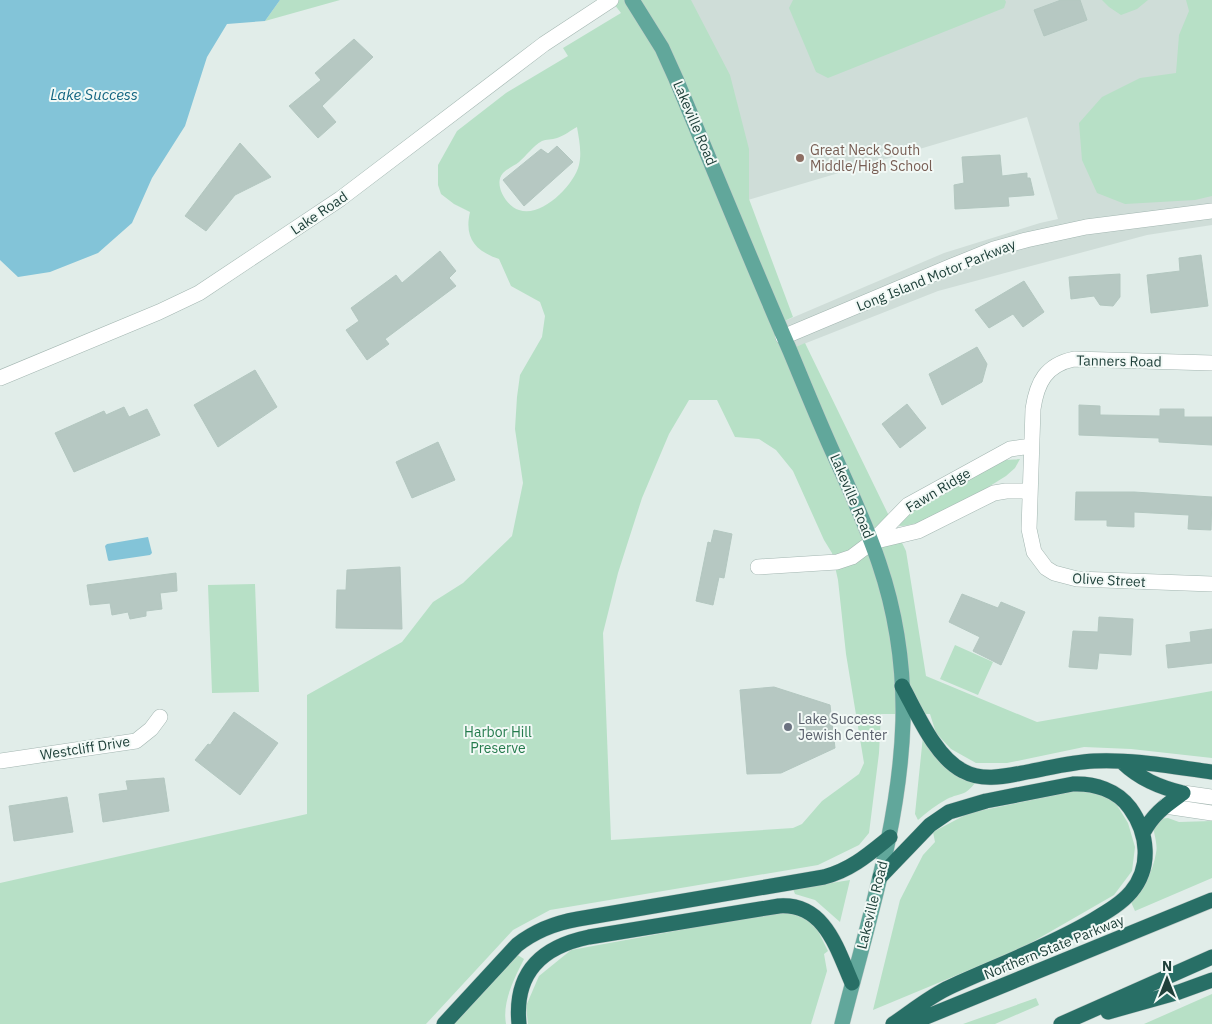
<svg xmlns="http://www.w3.org/2000/svg" width="1212" height="1024" font-family="'IBM Plex Sans',sans-serif">
  <style>
    .built { fill: #cfddd8 }
    .green { fill: #b7e0c6; fill-rule: evenodd }
    .water { fill: #83c4d8 }
    .building { fill: #b6c8c2; stroke: #b3c7c0 }
    .lines { fill: none; stroke-linecap: round; stroke-linejoin: round }
    .minor-casing { stroke: #a3b6b1; stroke-width: 16 }
    .major-casing { stroke: #c0cac8; stroke-width: 16 }
    .highway-casing { stroke: #c0cac8; stroke-width: 16 }
    .minor { stroke: #fff; stroke-width: 15 }
    .major { stroke: #61a79b; stroke-width: 15 }
    .highway { stroke: #286f66; stroke-width: 15 }
    .education-dot { fill: #8d6e63; stroke: #f2f9f6; stroke-width: 2 }
    .worship-dot { fill: #6b7280; stroke: #f2f9f6; stroke-width: 2 }
    .labels { text-anchor: middle; dominant-baseline: central; stroke-width: 4; stroke-linejoin: round; paint-order: stroke }
    .street-label { font-size: 14px; fill: #1f403a; stroke: #f2f9f6 }
    .education-label { font-size: 14px; fill: #785e54; stroke: #f2f9f6; text-anchor: start }
    .worship-label { font-size: 14px; fill: #5b616d; stroke: #f2f9f6; text-anchor: start }
    .park-label { font-size: 14px; fill: #257b4d; stroke: #f2f9f6 }
    .water-label { font-size: 15px; font-style: italic; fill: #136682; stroke: #f2f9f6 }
  </style>
  <rect width="100%" height="100%" fill="#e1ede9"/>
  <path class="built" d="M 634,0 L 1212,0 L 1212,225 L 1147,235 L 938,291 L 791,349 L 780,323 L 944,253 L 1040,223 L 1058,219 L 1027,117 L 731,205 Z"/>
  <path class="green" d="M 280,0 L 340,0 L 265,21 Z
    M 611,0 L 691,0 L 730,75 L 749,149 L 749,199 L 793,317 L 780,323 L 791,349 L 805,343 L 906,551 L 926,676 L 1037,722 L 1212,691 L 1212,758 L 1131,749 L 1084,747 L 1007,763 L 976,763 L 951,749 L 936,733 L 930,714 L 881,714 L 879,753 L 869,833 L 859,845 L 818,865 L 550,910 L 513,930 L 426,1024 L 0,1024 L 0,883 L 307,814 L 307,695 L 402,642 L 433,602 L 463,583 L 512,536 L 523,483 L 515,429 L 517,397 L 520,375 L 542,337 L 545,316 L 540,302 L 511,286 L 499,259 C 475,251 464,238 470,212 L 454,204 L 441,194 L 438,185 L 438,165 L 457,131 L 506,93 L 568,56 L 563,48 L 621,13 ZM 577,127 C 579,139 582,153 579,165 C 574,185 542,218 519,210 C 506,206 493,184 503,173 C 508,168 514,166 519,162 C 526,156 533,146 542,141 C 546,139 552,140 557,138 C 564,136 571,130 577,127 ZM 689,400 L 717,400 L 735,437 L 759,439 L 776,450 L 793,471 L 824,540 L 832,553 L 838,580 L 846,654 L 864,763 L 859,774 L 822,801 L 802,824 L 793,828 L 611,840 L 603,633 L 618,573 L 642,498 L 669,434 Z
    M 793,0 L 1005,0 L 1006,2 L 1004,8 L 828,78 L 816,72 L 789,8 Z
    M 1102,0 L 1148,0 L 1137,9 L 1121,15 L 1109,7 Z
    M 1186,0 L 1212,0 L 1212,196 L 1195,200 L 1125,204 L 1097,193 L 1082,160 L 1079,123 L 1102,97 L 1140,78 L 1176,73 L 1179,35 L 1189,11 Z
    M 1020,459 L 1015,468 L 1006,476 C 980,492 929,526 899,526 L 904,517 L 916,507 L 991,465 L 1006,460 Z
    M 255,584 L 259,692 L 212,693 L 208,585 Z
    M 955,645 L 993,662 L 978,695 L 940,679 Z
    M 923,736 C 941,763 943,771 976,782 C 964,797 962,792 947,799 C 936,805 927,812 918,820 L 915,814 Z
    M 1076,791 L 1094,792 L 1115,802 L 1128,823 L 1135,847 L 1132,871 L 1114,895 L 1022,948 L 873,1010 L 900,900 L 923,855 L 935,842 L 933,832 L 969,813 Z
    M 1168,818 L 1179,822 L 1212,821 L 1212,878 L 1135,911 L 1131,902 C 1143,888 1153,872 1156,853 C 1158,845 1154,834 1153,826 L 1158,819 Z
    M 850,880 L 840,922 L 815,900 L 795,894 L 793,889 Z
    M 773,913 L 800,914 L 817,929 L 828,951 L 824,954 L 827,971 L 811,1024 L 528,1024 L 526,1006 L 539,976 L 571,950 Z
    M 516,954 L 524,959 C 514,979 502,1002 506,1024 L 452,1024 Z
    M 1212,994 L 1212,1024 L 1144,1024 Z
    M 1036,998 L 1039,1005 L 995,1024 L 963,1024 Z"/>
  <path class="water" d="M 0,0 L 280,0 L 265,21 L 227,24 L 207,57 L 185,126 L 152,178 L 132,223 L 98,253 L 50,272 L 18,277 L 0,260 Z
    M 148,537 L 152,553 L 150,555 L 109,561 L 108,560 L 105,546 L 107,544 Z"/>
  <path class="building" d="M 1061,0 L 1080,0 L 1087,20 L 1044,36 L 1034,10 Z
    M 354,39 L 373,57 L 322,106 L 336,122 L 318,138 L 289,106 L 321,80 L 315,73 Z
    M 240,143 L 271,177 L 235,195 L 206,231 L 185,216 Z
    M 557,146 L 573,162 L 524,206 L 503,180 L 541,149 L 548,154 Z
    M 1000,155 L 1002,176 L 1027,173 L 1027,178 L 1030,178 L 1034,195 L 1008,197 L 1009,206 L 955,209 L 954,185 L 964,183 L 962,157 Z
    M 440,251 L 456,271 L 449,278 L 456,286 L 385,339 L 389,344 L 367,360 L 346,330 L 359,321 L 351,308 L 396,275 L 402,283 Z
    M 1201,255 L 1208,306 L 1151,313 L 1147,275 L 1180,271 L 1179,258 Z
    M 1120,274 L 1120,297 L 1113,306 L 1100,305 L 1094,296 L 1071,299 L 1069,277 Z
    M 1024,281 L 1044,312 L 1023,327 L 1013,314 L 989,328 L 975,310 Z
    M 977,347 L 987,364 L 982,382 L 942,405 L 929,374 Z
    M 255,370 L 277,407 L 218,447 L 194,405 Z
    M 907,404 L 926,428 L 900,448 L 882,424 Z
    M 1079,405 L 1100,406 L 1100,415 L 1160,416 L 1160,409 L 1184,409 L 1184,417 L 1212,417 L 1212,445 L 1159,442 L 1159,438 L 1079,435 Z
    M 124,407 L 129,417 L 147,409 L 160,435 L 74,472 L 55,433 L 104,411 L 106,415 Z
    M 438,442 L 455,480 L 412,498 L 396,462 Z
    M 1076,492 L 1134,492 L 1212,497 L 1211,530 L 1188,529 L 1189,515 L 1134,512 L 1134,527 L 1107,526 L 1107,520 L 1075,520 Z
    M 714,530 L 732,534 L 724,578 L 719,577 L 713,605 L 696,601 L 708,542 L 711,543 Z
    M 400,567 L 402,629 L 336,628 L 337,590 L 346,590 L 347,570 Z
    M 176,573 L 177,591 L 160,593 L 162,609 L 146,611 L 146,616 L 130,619 L 128,612 L 112,615 L 110,603 L 90,605 L 87,585 Z
    M 962,594 L 998,608 L 1001,602 L 1025,612 L 1001,665 L 973,651 L 980,637 L 949,622 Z
    M 1099,617 L 1133,619 L 1131,655 L 1099,653 L 1097,669 L 1069,667 L 1073,631 L 1098,632 Z
    M 1212,629 L 1212,663 L 1168,668 L 1166,645 L 1191,642 L 1190,632 Z
    M 774,687 L 830,705 L 835,748 L 781,773 L 747,774 L 740,690 Z
    M 234,712 L 278,743 L 240,795 L 195,760 L 208,744 L 210,745 Z
    M 164,778 L 169,811 L 103,822 L 99,794 L 128,790 L 126,781 Z
    M 67,797 L 73,832 L 14,841 L 9,806 Z"/>
  <g class="lines">
    <defs>
      <path id="minor" d="M 783,337 L 952,266 L 994,249 L 1026,240 L 1086,227 L 1212,211
        M 1212,363 L 1074,359 C 1046,365 1037,382 1033,409 L 1029,529 L 1034,552 L 1046,568 L 1054,573 L 1077,579 L 1212,584
        M 0,378 L 159,312 L 199,293 L 340,199 L 544,44 L 611,0
        M 872,542 L 918,531 L 994,493 L 1006,491 L 1030,491
        M 758,567 L 837,562 L 852,557 L 872,542 L 908,505 L 1010,449 L 1031,446
        M 0,761 L 136,741 L 151,729 L 160,717
        M 1183,793 L 1212,797
        M 1165,806 L 1212,813"/>
      <path id="major" d="M 632,0 L 662,48 L 676,79 C 714,170 751,261 790,351 C 805,387 819,422 835,457 C 851,492 867,527 879,563 C 896,613 904,668 903,721 C 900,825 867,924 842,1024"/>
      <path id="highway" d="M 902,686 C 917,713 935,757 963,771 C 983,782 1006,776 1027,772 C 1049,768 1072,762 1094,761 C 1133,759 1174,767 1212,772
        M 1122,762 C 1140,779 1159,787 1183,793
        M 1143,833 C 1154,813 1165,806 1183,793
        M 880,877 L 930,825 L 949,812 L 986,801 L 1073,784 C 1094,783 1117,790 1130,808 C 1148,833 1152,867 1131,892 C 1120,905 1103,914 1088,923 C 1044,948 996,966 950,987 C 930,996 911,1012 893,1024
        M 1108,1012 L 1179,992 L 1212,980
        M 444,1024 L 517,945 C 536,930 555,923 578,919 L 824,877 C 851,870 869,854 890,837
        M 519,1024 C 514,973 541,947 589,937 L 779,906 C 825,903 837,949 852,983
        M 909,1024 L 1212,900
        M 1061,1024 L 1212,957"/>
    </defs>
    <use href="#minor" class="minor-casing"/>
    <use href="#major" class="major-casing"/>
    <use href="#highway" class="highway-casing"/>
    <use href="#minor" class="minor"/>
    <use href="#major" class="major"/>
    <use href="#highway" class="highway"/>
  </g>
  <circle class="education-dot" cx="800" cy="158" r="5"/>
  <circle class="worship-dot" cx="788" cy="727" r="5"/>
  <g class="labels">
    <g class="street-label">
      <text transform="translate(695 123) rotate(67)">Lakeville Road</text>
      <text transform="translate(319 213) rotate(-34)">Lake Road</text>
      <text transform="translate(936 275) rotate(-22)">Long Island Motor Parkway</text>
      <text transform="translate(1119 361) rotate(1)">Tanners Road</text>
      <text transform="translate(938 490) rotate(-31)">Fawn Ridge</text>
      <text transform="translate(852 496) rotate(67)">Lakeville Road</text>
      <text transform="translate(1109 580) rotate(3)">Olive Street</text>
      <text transform="translate(85 748) rotate(-9)">Westcliff Drive</text>
      <text transform="translate(872 905) rotate(-76)">Lakeville Road</text>
      <text transform="translate(1054 947) rotate(-22)">Northern State Parkway</text>
    </g>
    <g class="education-label">
      <text x="810" y="150">Great Neck South<tspan x="810" dy="16">Middle/High School</tspan></text>
    </g>
    <g class="worship-label">
      <text x="798" y="719">Lake Success<tspan x="798" dy="16">Jewish Center</tspan></text>
    </g>
    <g class="park-label">
      <text x="498" y="732">Harbor Hill<tspan x="498" dy="16">Preserve</tspan></text>
    </g>
    <g class="water-label">
      <text x="94" y="94">Lake Success</text>
    </g>
  </g>
  <g transform="translate(1167 979)" stroke="#f2f9f6" stroke-width="4" paint-order="stroke">
  <path d="M0-4L9 19L0 12L-9 19Z" fill="#1f403a"/>
  <text y="-8" font-size="14" font-weight="bold" text-anchor="middle" fill="#1f403a">N</text>
  </g>
</svg>
